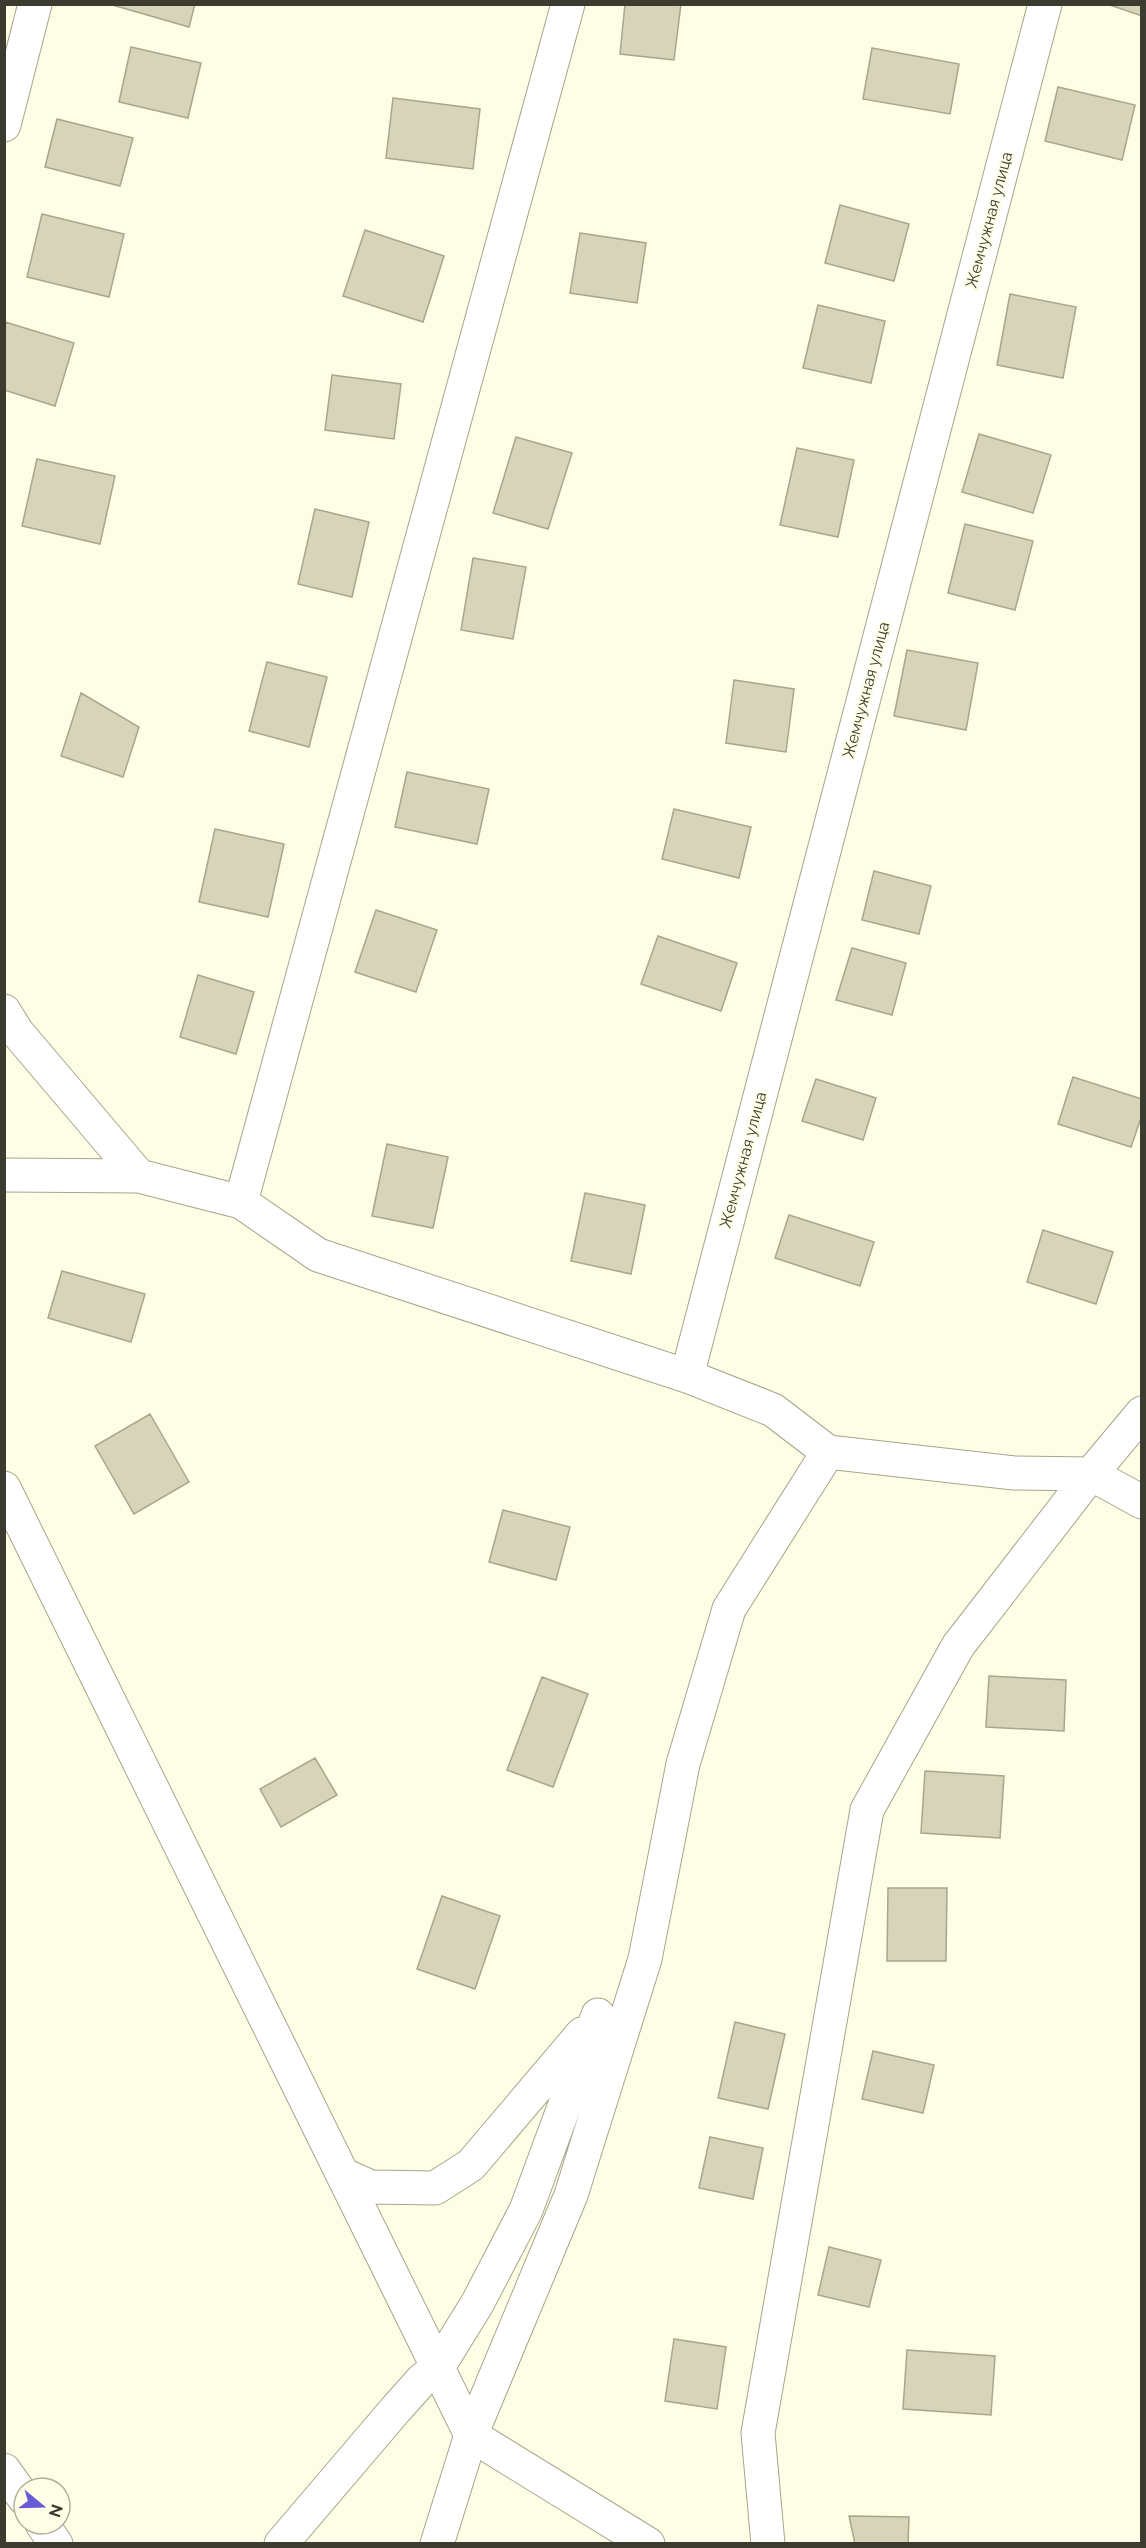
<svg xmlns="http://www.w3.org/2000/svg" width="1146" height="2548" font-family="Raleway,sans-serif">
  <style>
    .building { fill: #d7d4b9; stroke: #a8a68b; stroke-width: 1.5 }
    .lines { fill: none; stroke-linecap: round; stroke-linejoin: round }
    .minor-casing { stroke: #a7a58a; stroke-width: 35 }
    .minor { stroke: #fff; stroke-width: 33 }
    .labels { text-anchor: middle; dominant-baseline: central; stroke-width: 4.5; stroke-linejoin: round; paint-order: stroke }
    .street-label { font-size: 16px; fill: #3c3b30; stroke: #fefde6 }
  </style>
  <rect width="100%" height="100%" fill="#fefde6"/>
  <path class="building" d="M 109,4 L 195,4 L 189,27 Z
    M 625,4 L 681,4 L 674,60 L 620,54 Z
    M 1107,4 L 1142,4 L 1142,16 Z
    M 131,47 L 201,63 L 188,118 L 119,102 Z
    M 872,48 L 959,64 L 950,114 L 863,99 Z
    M 1058,87 L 1135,105 L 1122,160 L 1045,141 Z
    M 393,98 L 480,109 L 473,169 L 386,158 Z
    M 57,119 L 133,138 L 120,186 L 45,167 Z
    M 840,205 L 909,224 L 894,281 L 825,263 Z
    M 42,214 L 124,234 L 109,297 L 27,277 Z
    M 365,230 L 444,256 L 423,322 L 343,296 Z
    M 580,233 L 646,243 L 637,303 L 570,293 Z
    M 1010,294 L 1076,307 L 1063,378 L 997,365 Z
    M 818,305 L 885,321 L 871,383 L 803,368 Z
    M 5,322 L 74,343 L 55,406 L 4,390 Z
    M 332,375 L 401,384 L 394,439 L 325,430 Z
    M 979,434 L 1051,455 L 1033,513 L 962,492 Z
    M 516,437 L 572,453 L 548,529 L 493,513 Z
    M 797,448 L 854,460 L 838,537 L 780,525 Z
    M 37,459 L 115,476 L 100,544 L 22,526 Z
    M 315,509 L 369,522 L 352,597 L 298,584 Z
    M 965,524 L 1033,541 L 1015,610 L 948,593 Z
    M 473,558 L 526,567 L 513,639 L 461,630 Z
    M 907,650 L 978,663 L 966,730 L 894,716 Z
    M 267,662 L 327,677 L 309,747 L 249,731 Z
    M 734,680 L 794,689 L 786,752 L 726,743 Z
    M 81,693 L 139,727 L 123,777 L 61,756 Z
    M 407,772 L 489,789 L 477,844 L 395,827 Z
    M 674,809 L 751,827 L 739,878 L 662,859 Z
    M 215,829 L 284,844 L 268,917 L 199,902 Z
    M 874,871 L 931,886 L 919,934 L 862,920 Z
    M 376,910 L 437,930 L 416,992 L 355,972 Z
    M 658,936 L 737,963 L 721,1011 L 641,984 Z
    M 852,948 L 906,963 L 892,1015 L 836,1000 Z
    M 198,975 L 254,992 L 236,1054 L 180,1037 Z
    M 1073,1077 L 1142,1099 L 1142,1115 L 1131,1147 L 1058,1124 Z
    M 816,1079 L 876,1098 L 863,1140 L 802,1121 Z
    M 387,1144 L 448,1157 L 433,1228 L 372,1216 Z
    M 585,1193 L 645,1205 L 631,1274 L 571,1261 Z
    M 789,1215 L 874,1242 L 860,1286 L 775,1258 Z
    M 1043,1230 L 1113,1252 L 1096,1304 L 1027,1282 Z
    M 62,1271 L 145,1294 L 131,1342 L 48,1318 Z
    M 150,1414 L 189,1482 L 134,1514 L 95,1446 Z
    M 503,1510 L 570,1527 L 556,1580 L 489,1562 Z
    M 989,1676 L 1066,1680 L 1064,1731 L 986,1727 Z
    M 542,1677 L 588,1694 L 553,1787 L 507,1770 Z
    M 315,1758 L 337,1795 L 281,1827 L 260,1789 Z
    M 925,1771 L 1004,1776 L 1000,1838 L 921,1833 Z
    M 888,1888 L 947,1888 L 946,1961 L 887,1961 Z
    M 442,1896 L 500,1916 L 475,1989 L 417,1969 Z
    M 735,2022 L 785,2034 L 768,2109 L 718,2098 Z
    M 873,2051 L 934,2065 L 923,2113 L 862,2099 Z
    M 710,2137 L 763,2148 L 753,2199 L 699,2188 Z
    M 829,2247 L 881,2260 L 869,2307 L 818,2295 Z
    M 674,2339 L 726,2347 L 717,2409 L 665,2401 Z
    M 907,2350 L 995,2356 L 991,2415 L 903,2409 Z
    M 849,2516 L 909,2517 L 908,2544 L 855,2544 Z"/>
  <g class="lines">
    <defs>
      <path id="minor" d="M 4,125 L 35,4
        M 4,1011 L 17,1032 L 139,1176
        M 4,1175 L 139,1176 L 241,1202 L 318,1255 L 687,1376 L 773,1410 L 828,1452 L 1014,1473 L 1091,1474 L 958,1646 L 867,1810 L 758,2433 L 768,2544
        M 241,1202 L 568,4
        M 687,1376 L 1045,4
        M 1142,1413 L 1091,1474 L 1142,1502
        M 4,1488 L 471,2435 L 648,2544
        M 344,2175 L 371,2187 L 435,2188 L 471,2165 L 582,2034
        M 4,2470 L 24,2498
        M 42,2524 L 56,2544
        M 281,2544 L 396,2409 L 422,2380 L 438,2367 L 477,2304 L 526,2210 L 598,2015
        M 437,2544 L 471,2435 L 571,2195 L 645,1959 L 683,1764 L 729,1609 L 828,1452"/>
    </defs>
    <use href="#minor" class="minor-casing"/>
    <use href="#minor" class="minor"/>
  </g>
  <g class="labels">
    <g class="street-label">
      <text transform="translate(989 220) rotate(-75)">Жемчужная улица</text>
      <text transform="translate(866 690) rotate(-75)">Жемчужная улица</text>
      <text transform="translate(743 1160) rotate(-75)">Жемчужная улица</text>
    </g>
  </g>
  <rect width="1146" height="2548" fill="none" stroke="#3c3b30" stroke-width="12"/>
  <g transform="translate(42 2506) rotate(109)"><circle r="28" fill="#fefde6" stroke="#b0af9d" stroke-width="1.5"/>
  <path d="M0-4.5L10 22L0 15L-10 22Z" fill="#685bd5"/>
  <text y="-9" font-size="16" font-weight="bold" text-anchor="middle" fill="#3c3b30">N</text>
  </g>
</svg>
